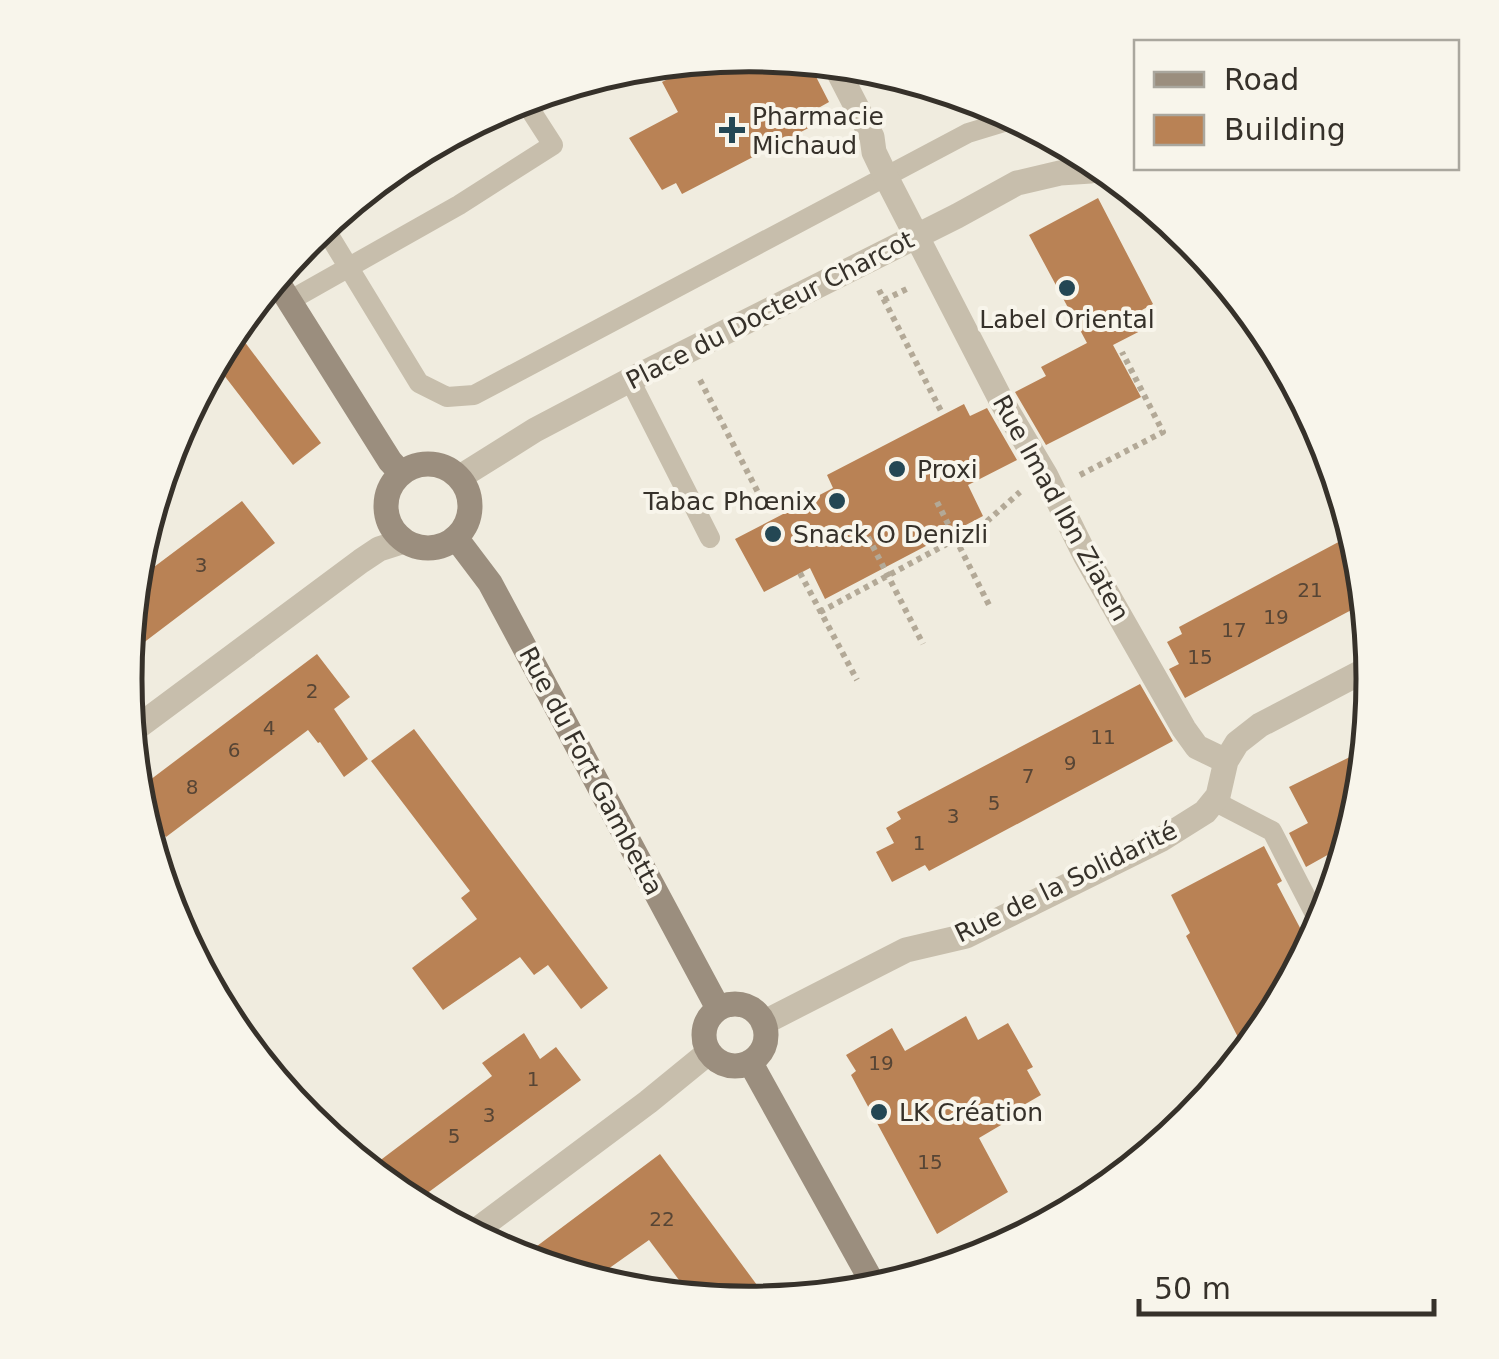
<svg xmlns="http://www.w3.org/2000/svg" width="1499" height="1359" font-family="'DejaVu Sans',sans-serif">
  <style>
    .building { fill: #b98255 }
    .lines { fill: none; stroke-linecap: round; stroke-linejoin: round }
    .path { stroke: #b3a997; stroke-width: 6; stroke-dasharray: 5 5; stroke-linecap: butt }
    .lane { stroke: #c7beac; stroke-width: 20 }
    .street { stroke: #c7beac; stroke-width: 25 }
    .secondary { stroke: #9b8e7e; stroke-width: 25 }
    .poi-dot { fill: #244754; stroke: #f8f5eb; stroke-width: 4 }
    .labels { text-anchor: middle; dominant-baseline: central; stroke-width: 8; stroke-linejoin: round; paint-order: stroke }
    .number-label { font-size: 20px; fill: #574535 }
    .poi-label { font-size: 25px; fill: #36312a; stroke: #f8f5eb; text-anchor: start }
    .street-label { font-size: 25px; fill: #36312a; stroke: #f8f5eb }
    .rim { fill: none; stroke: #36312a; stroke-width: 5 }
  </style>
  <rect width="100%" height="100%" fill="#f0ecdf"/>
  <path class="building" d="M 750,55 L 811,67 L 829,102 L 813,111 L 820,122 L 682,194 L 676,183 L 662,190 L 629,138 L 678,112 L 662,82 L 693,66 Z
    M 1098,198 L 1153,304 L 1142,310 L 1150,326 L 1113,345 L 1141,397 L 1046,445 L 1015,392 L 1046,376 L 1041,367 L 1087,343 L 1029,235 Z
    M 241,337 L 321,443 L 293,465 L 220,370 Z
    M 964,404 L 970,416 L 987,408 L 1017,460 L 968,485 L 983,516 L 825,599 L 810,568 L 764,592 L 735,539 L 833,488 L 827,475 Z
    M 242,501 L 275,543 L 130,653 L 146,573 Z
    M 1346,538 L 1359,606 L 1185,698 L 1169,669 L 1179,664 L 1167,642 L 1182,634 L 1179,627 Z
    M 317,654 L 350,697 L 334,709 L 368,759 L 344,777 L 320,742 L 318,743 L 308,730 L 166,837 L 153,819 L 146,783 Z
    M 1140,684 L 1173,741 L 929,871 L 925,865 L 892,882 L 876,852 L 894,843 L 886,828 L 901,819 L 897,812 Z
    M 414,729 L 608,988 L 581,1009 L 548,965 L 534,975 L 520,957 L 443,1010 L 412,968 L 477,919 L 461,898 L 470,891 L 371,761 Z
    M 1360,752 L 1340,848 L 1306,867 L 1289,833 L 1308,823 L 1289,787 Z
    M 1264,846 L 1282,881 L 1277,884 L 1309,945 L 1242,1045 L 1186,936 L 1190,933 L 1171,895 Z
    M 966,1016 L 978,1040 L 1008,1023 L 1033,1067 L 1027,1070 L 1041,1095 L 1022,1106 L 1025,1111 L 979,1138 L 1008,1192 L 937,1234 L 851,1075 L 856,1071 L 846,1055 L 892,1028 L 905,1051 Z
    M 524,1033 L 540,1059 L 556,1047 L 581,1080 L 422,1197 L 374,1165 L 492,1076 L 482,1063 Z
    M 660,1154 L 723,1239 L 768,1300 L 749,1304 L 688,1292 L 649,1240 L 601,1274 L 521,1258 Z"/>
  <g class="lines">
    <path class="path" d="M 879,290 L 941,411
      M 884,300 L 911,287
      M 700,380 L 764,504
      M 1080,475 L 1163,432 L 1122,352
      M 937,502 L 990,607
      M 868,537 L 923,644
      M 800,573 L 857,680
      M 820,612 L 984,524 L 1020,492"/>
    <path class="lane" d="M 324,227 L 419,383 L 447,397 L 474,395 L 968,133 L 1014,119
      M 289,301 L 459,205 L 553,145 L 524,100
      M 630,380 L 710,538
      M 1214,801 L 1272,831 L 1321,926"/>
    <path class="street" d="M 839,73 L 872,137 L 874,152 L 886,177 L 1002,402 L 1046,476 L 1085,555 L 1184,729 L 1197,747 L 1226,761
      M 460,477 L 535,430 L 630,380 L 957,216 L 1017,183 L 1060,173 L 1091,171
      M 135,729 L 361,561 L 379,549 L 404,541
      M 763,1023 L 906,950 L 966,936 L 1162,839 L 1205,812 L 1218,796 L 1226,761 L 1237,743 L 1260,725 L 1371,667
      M 474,1232 L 648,1102 L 708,1053"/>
    <path class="secondary" d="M 278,283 L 390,461 L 401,473
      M386 506a42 42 0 1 1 84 0a42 42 0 1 1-84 0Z
      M 456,538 L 490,583 L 718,1008
      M704 1035a31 31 0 1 1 62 0a31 31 0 1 1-62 0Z
      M 750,1062 L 871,1280"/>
  </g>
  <g class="poi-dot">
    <path d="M727 115h10v10h10v10h-10v10h-10v-10h-10v-10h10z"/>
    <circle cx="1067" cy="288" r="10"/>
    <circle cx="897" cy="469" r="10"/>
    <circle cx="837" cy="501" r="10"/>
    <circle cx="773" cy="534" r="10"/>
    <circle cx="879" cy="1112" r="10"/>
  </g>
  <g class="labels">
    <g class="number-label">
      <text x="201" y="565">3</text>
      <text x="1310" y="590">21</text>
      <text x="1276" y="617">19</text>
      <text x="1234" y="630">17</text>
      <text x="1200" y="657">15</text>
      <text x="312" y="691">2</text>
      <text x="269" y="728">4</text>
      <text x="1103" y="737">11</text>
      <text x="234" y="750">6</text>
      <text x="1070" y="763">9</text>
      <text x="1028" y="776">7</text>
      <text x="192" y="787">8</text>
      <text x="994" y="803">5</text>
      <text x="953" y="816">3</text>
      <text x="919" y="843">1</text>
      <text x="881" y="1063">19</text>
      <text x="533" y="1079">1</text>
      <text x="489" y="1115">3</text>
      <text x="454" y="1136">5</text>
      <text x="930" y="1162">15</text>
      <text x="662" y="1219">22</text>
    </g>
    <g class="poi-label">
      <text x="752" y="116">Pharmacie<tspan x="752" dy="29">Michaud</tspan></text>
      <text x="1067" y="319" text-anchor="middle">Label Oriental</text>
      <text x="917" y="469">Proxi</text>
      <text x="817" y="501" text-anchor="end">Tabac Phœnix</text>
      <text x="793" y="534">Snack O Denizli</text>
      <text x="899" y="1112">LK Création</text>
    </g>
    <g class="street-label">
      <text transform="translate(770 310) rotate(-27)">Place du Docteur Charcot</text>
      <text transform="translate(1061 508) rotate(61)">Rue Imad Ibn Ziaten</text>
      <text transform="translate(591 771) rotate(62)">Rue du Fort Gambetta</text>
      <text transform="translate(1066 882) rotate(-26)">Rue de la Solidarité</text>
    </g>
  </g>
  <path d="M0 0H1499V1359H0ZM142 679a607 607 0 1 1 1214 0a607 607 0 1 1-1214 0Z" fill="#f8f5eb" fill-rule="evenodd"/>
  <path class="rim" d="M142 679a607 607 0 1 1 1214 0a607 607 0 1 1-1214 0Z"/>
  <rect x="1134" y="40" width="325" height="130" fill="#f8f5eb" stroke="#aaa79e" stroke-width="2.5"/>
  <rect x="1154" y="72" width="50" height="15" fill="#9b8e7e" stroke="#aaa79e" stroke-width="2.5"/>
  <text x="1224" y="90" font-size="30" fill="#36312a">Road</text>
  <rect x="1154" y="115" width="50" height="30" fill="#b98255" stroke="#aaa79e" stroke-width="2.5"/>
  <text x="1224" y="140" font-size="30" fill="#36312a">Building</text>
  <path d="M1139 1299v15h295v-15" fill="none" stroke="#36312a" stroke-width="5"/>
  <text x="1154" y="1299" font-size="30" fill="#36312a" stroke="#f8f5eb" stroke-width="8" paint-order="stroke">50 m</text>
</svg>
